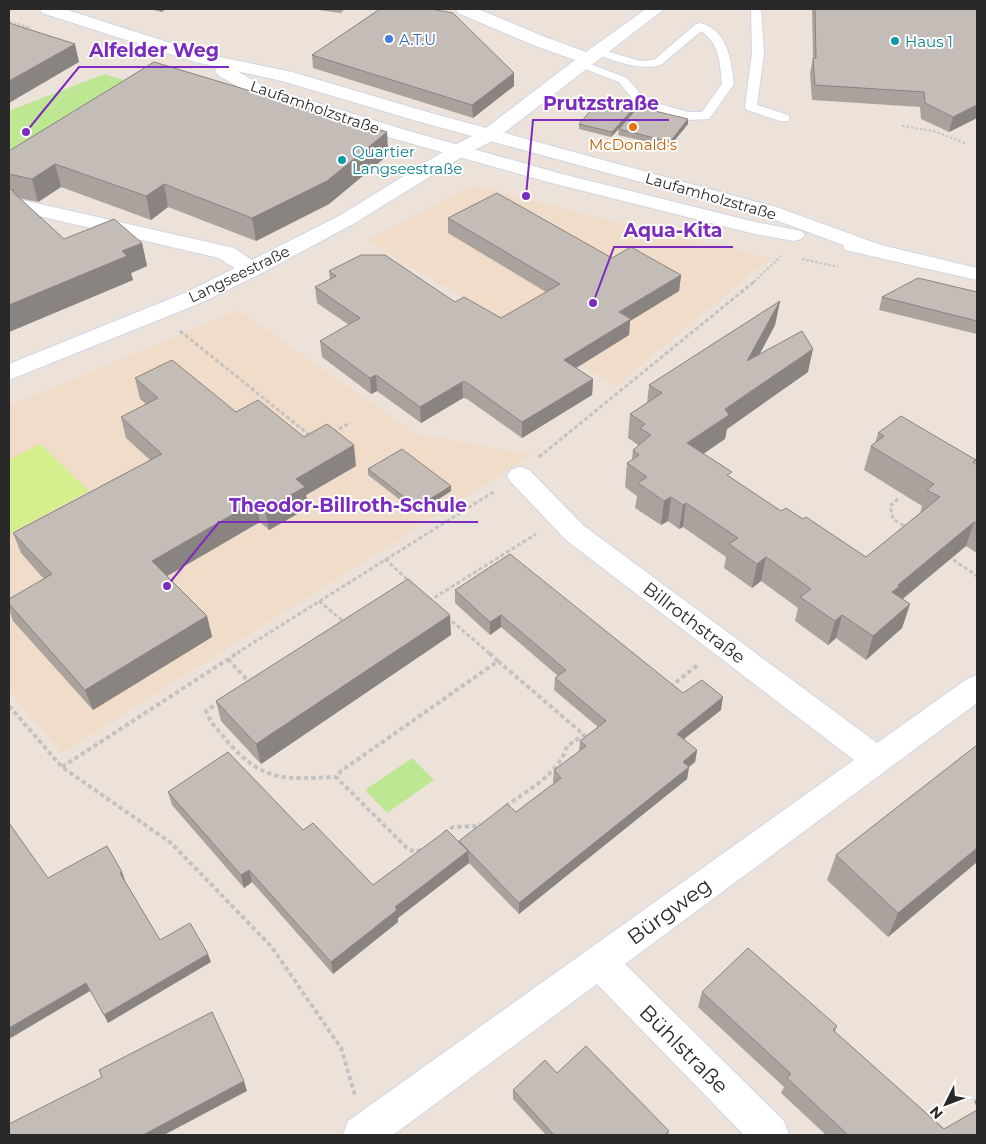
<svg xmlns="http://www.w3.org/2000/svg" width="986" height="1144" font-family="Montserrat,sans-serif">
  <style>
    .education { fill: #f0dcc8 }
    .green { fill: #bde793 }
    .pitch { fill: #d6ef8e }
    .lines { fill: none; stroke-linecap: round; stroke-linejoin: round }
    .lane-casing { stroke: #cfd6e4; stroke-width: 2 }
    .street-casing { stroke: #cfd6e4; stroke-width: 2 }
    .secondary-casing { stroke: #cfd6e4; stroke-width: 2 }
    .path-far2 { stroke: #c3c3c3; stroke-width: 2; stroke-dasharray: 2.5 2; stroke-linecap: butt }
    .path-far1 { stroke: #c3c3c3; stroke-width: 3; stroke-dasharray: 4 2.5; stroke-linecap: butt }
    .path { stroke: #c3c3c3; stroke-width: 4; stroke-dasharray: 4.5 3; stroke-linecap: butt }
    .lane { fill: #fff; fill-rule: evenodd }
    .street { fill: #fff; fill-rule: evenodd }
    .secondary { fill: #fff; fill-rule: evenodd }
    .wall { fill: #a9a29d }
    .shaded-wall { fill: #898480 }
    .building { fill: #c4bcb7; stroke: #898480 }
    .shop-dot { fill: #3f7fe0; stroke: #fff; stroke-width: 2 }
    .culture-dot { fill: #0f9aa8; stroke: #fff; stroke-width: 2 }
    .food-dot { fill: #e8710a; stroke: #fff; stroke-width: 2 }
    .labels { text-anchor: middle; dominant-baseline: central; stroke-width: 4; stroke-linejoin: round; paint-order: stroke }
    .far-shop-label { font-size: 15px; fill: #366cbe; stroke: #fff; text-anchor: start }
    .far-culture-label { font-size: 15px; fill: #0d838f; stroke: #fff; text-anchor: start }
    .far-street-label { font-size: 15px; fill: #292929; stroke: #fff }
    .far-food-label { font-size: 15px; fill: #c56008; stroke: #fff }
    .street-label { font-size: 18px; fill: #292929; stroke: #fff }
    .near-street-label { font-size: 21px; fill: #292929; stroke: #fff }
    .leader { fill: none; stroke: #7b2cbf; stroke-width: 2 }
    .callout-dot { fill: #7b2cbf; stroke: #fff; stroke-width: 2 }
    .callout-label { font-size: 19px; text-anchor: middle; font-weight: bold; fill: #7b2cbf; stroke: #fff; stroke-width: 4; stroke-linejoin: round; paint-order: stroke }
  </style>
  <rect width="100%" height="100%" fill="#ede2da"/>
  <path class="education" d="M 474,185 L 620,223 L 770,258 L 616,386 L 365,240 Z
    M 238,310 L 415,433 L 532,455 L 62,753 L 9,691 L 9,406 Z"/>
  <path class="green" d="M 104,74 L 124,80 L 9,152 L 9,111 Z
    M 412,758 L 434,780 L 387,813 L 365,790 Z"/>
  <path class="pitch" d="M 40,444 L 89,491 L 9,534 L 9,460 Z"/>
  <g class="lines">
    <defs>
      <path id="lane" d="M 751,9 L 761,9 L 764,53 L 757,105 L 788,115 L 790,118 L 788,121 L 780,121 L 747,110 L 745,107 L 752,53 Z
        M 700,23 C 728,30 731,60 734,84 L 709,119 L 688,120 L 638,106 L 619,82 L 577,66 L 575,64 L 581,61 L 585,62 L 627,78 L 646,100 L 688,112 L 702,112 L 722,84 C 720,63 720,44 701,31 L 661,65 C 638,71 616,61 595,54 L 593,52 L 599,49 L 640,61 L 654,60 L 696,24 Z"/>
      <path id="street" d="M 456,9 L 478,9 L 545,37 L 586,52 L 646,9 L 664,9 L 496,139 L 465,155 L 353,224 L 260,274 L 203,302 L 9,380 L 9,364 L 187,292 L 235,268 L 219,258 L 9,209 L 9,197 L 234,248 L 252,260 L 339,216 L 451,147 L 482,131 L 575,60 L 533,45 L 458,13 Z
        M 520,467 L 529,470 L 584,526 L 877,743 L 967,679 L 977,675 L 977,703 L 625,964 L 784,1121 L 789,1135 L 744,1135 L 597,984 L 393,1135 L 343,1135 L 348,1121 L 854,760 L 566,540 L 511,482 L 507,476 L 511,470 Z"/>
      <path id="secondary" d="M 40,9 L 64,9 L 205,54 L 292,72 L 431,113 L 779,208 L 881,245 L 977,268 L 977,280 L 845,250 L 843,245 L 765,216 L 417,121 L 282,81 L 237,71 L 263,86 L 409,131 L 562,174 L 755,222 L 801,231 L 805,235 L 801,239 L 794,241 L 755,234 L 548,182 L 395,139 L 251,94 L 218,75 L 215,71 L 218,67 L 195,62 L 42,13 Z"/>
    </defs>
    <use href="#lane" class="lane-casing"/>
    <use href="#street" class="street-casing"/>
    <use href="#secondary" class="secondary-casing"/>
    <path class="path-far2" d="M 9,21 L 31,28
      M 902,126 L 934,131 L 967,144
      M 802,259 L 838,267
      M 754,282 L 781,256"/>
    <path class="path-far1" d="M 180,331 L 312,437
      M 333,432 L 350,423
      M 539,457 L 755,281
      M 898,499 L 890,506 L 893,519 L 906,527
      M 948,556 L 977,576
      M 385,559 L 410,582
      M 319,601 L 345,623
      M 429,601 L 536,534
      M 447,617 L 489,653
      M 237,653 L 495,491"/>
    <path class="path" d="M 228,659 L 250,683
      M 498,661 L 584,735
      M 670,687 L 699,664
      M 220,702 L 206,711 C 210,723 220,732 228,742 C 264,783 285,779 336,777
      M 9,706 L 62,767 L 171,843 L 271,946 L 341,1048 L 355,1095
      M 62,767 L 239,652
      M 506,806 C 528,790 559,774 567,746 L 584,735 L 589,736
      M 444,833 L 453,827 L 478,826 L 481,824
      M 421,850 L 415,852 L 407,848 L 336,777 L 341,771 L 498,661 L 488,652"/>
    <use href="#lane" class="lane"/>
    <use href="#street" class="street"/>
    <use href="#secondary" class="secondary"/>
  </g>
  <path class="wall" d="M 150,9 L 166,9 L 161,12 Z
    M 311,9 L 344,9 L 341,13 Z
    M 380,9 L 440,9 L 440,11 L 514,73 L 514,86 L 473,118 L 313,68 L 312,55 Z
    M 812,9 L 977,9 L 977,118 L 949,132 L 921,119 L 920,107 L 812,100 L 810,73 L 813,58 Z
    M 634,108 L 633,112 L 688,119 L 688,124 L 669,147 L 618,135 L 619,129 L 620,128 L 611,137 L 579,129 L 579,124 Z
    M 387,132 L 388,155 L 329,204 L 256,241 L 168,207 L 151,220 L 61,187 L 38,202 L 19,198 L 64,239 L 142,243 L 147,266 L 131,273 L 133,280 L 9,332 L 9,151 Z
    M 448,218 L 681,275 L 679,291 L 630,321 L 629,335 L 576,368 L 593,379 L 592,395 L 522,438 L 467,399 L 463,398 L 421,423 L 377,391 L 371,394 L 322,357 L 320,341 L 349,325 L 317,303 L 315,287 L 330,279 L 329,271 L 455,302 L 501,318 L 546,292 L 448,233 Z
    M 977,292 L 977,334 L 879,310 L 882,297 Z
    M 780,301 L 775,325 L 759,355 L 808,372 L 727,429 L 725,439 L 703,454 L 731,478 L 781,511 L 803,519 L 866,557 L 920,513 L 922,506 L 864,470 L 871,446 L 875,443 L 878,433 L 976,460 L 975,464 L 977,465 L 977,553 L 966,546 L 902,599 L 910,604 L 902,628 L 866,660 L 836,638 L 828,645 L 795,621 L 798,608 L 761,581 L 752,588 L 724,568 L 726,557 L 683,527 L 679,529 L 668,521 L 661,525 L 635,508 L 637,496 L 625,487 L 627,463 L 632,460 L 633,450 L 638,446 L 638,445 L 628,438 L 630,414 L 647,403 L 649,385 Z
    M 135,378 L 236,412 L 304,437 L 356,466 L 306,495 L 308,508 L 269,530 L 260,522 L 167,576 L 207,616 L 212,637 L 93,710 L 13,621 L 9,609 L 9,599 L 44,579 L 21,553 L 13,533 L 150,460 L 126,438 L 121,417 L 146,404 L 140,399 Z
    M 368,469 L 451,486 L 451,491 L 417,513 L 368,475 Z
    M 455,590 L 721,710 L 684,739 L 697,750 L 695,762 L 689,767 L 687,779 L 519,914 L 469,863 L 398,918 L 398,922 L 333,974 L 252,882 L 244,888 L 172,805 L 168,792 L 303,830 L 373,885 L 516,812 L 554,783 L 553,782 L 554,770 L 579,752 L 580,741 L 598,727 L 554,690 L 555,678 L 558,676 L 501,627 L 490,635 L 455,603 Z
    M 451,635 L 261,764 L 221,721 L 216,701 Z
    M 977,745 L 977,862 L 888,937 L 827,880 L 836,855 Z
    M 702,992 L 837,1026 L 835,1032 L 944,1129 L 977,1135 L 826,1135 L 781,1093 L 784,1087 L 698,1007 Z
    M 513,1090 L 669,1131 L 668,1135 L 546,1135 L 513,1099 Z
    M 977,1097 L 977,1107 L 974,1102 Z"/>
  <path class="shaded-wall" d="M 160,9 L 166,9 L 161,12 Z
    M 75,44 L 79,62 L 9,103 L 9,81 Z
    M 514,73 L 514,86 L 473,118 L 472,105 Z
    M 977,105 L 977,118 L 949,132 L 953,117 Z
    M 634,108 L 633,113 L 611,137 L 612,132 Z
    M 688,119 L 688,124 L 669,147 L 670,142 Z
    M 387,132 L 388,155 L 329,204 L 256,241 L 252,218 Z
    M 55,164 L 61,187 L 38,202 L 32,179 Z
    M 164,184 L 168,207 L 151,220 L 146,196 Z
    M 142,243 L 147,266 L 131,273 L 133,280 L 9,332 L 9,305 L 122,251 Z
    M 681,275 L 679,291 L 630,321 L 629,335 L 563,376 L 564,360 L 619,312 Z
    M 780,301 L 775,325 L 743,385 L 747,361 Z
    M 813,349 L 808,372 L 727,429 L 725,439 L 684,467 L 687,443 L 725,409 Z
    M 376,375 L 377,391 L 371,394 L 370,378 Z
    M 593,379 L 592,395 L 522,438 L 522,422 Z
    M 462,382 L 463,398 L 421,423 L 420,407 Z
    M 354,445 L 356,466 L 306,495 L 308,508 L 269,530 L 265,509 L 296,479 Z
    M 451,486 L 451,491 L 417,513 L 417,507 Z
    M 671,497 L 668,521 L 661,525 L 664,501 Z
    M 256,501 L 260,522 L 157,582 L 152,561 Z
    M 686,503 L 683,527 L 679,529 L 683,505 Z
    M 974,522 L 966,546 L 893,607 L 892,592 L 898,585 Z
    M 766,557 L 761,581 L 752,588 L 757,564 Z
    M 910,604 L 902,628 L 866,660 L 873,636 Z
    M 450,615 L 451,635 L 261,764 L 256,744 Z
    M 501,615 L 501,627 L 490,635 L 490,622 Z
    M 842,615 L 836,638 L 828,645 L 835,621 Z
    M 207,616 L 212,637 L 93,710 L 85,690 Z
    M 723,697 L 721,710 L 675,746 L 677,734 Z
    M 697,750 L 695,762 L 689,767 L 687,779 L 519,914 L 519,903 Z
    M 977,848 L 977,862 L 888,937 L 898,913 Z
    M 468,851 L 469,863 L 398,918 L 398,922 L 333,974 L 331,962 L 395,907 Z
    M 249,870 L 252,882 L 244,888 L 241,875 Z
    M 122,872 L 125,880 L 123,881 L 120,873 Z
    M 208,954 L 211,962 L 108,1023 L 104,1015 Z
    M 86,983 L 90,991 L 9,1039 L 9,1028 Z
    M 244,1081 L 247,1091 L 164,1135 L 143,1135 Z"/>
  <path class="building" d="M 380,9 L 431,9 L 453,13 L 514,73 L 472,105 L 312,55 Z
    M 815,9 L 977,9 L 977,105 L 953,117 L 925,103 L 924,92 L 815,85 L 813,58 L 816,58 Z
    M 9,23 L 75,44 L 9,81 Z
    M 154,62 L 387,132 L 327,181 L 252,218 L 164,184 L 146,196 L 55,164 L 32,179 L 9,174 L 9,151 Z
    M 600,100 L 634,108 L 612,132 L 579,124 Z
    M 638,107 L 688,119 L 670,142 L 619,129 Z
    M 9,189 L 14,190 L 12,191 L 64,239 L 114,219 L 142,243 L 122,251 L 127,256 L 9,305 Z
    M 497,193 L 612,258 L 631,247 L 681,275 L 619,312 L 631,319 L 564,360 L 593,379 L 522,422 L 466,382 L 462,382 L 420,407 L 376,375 L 370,378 L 320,341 L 360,318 L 315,287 L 336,276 L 329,271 L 361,255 L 385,255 L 455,302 L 464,297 L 501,318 L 560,284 L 448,218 Z
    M 918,278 L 977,292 L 977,321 L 882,297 Z
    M 780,301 L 747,361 L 802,331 L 813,349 L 725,409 L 729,415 L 687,443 L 732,472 L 727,475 L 781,511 L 786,508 L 803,519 L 806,517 L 866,557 L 940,497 L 927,490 L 934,484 L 871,446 L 884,436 L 878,433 L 901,416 L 976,460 L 973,462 L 977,465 L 977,523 L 974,522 L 898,585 L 900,586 L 892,592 L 910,604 L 873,636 L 842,615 L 835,621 L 800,597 L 811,589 L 766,557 L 757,564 L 729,544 L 738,538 L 686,503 L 683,505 L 671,497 L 664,501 L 638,483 L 647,477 L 627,463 L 639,455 L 633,450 L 651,435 L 640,428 L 645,424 L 630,414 L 662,393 L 649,385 Z
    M 172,360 L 236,412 L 258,400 L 304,437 L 327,424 L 354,445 L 296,479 L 305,487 L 265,509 L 256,501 L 152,561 L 207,616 L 85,690 L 9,604 L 9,599 L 52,574 L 13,533 L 162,454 L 121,417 L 158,398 L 135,378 Z
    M 402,449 L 451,486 L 417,507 L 368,469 Z
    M 510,554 L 683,693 L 702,680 L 723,697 L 677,734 L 697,750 L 683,762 L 689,767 L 519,903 L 459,841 L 507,804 L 516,812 L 561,778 L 554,770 L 586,746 L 580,741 L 606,721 L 555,678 L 566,670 L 501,615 L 490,622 L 455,590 Z
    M 408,579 L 450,615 L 256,744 L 216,701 Z
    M 977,745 L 977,848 L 898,913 L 836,855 Z
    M 228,752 L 303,830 L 313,823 L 373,885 L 447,830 L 468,851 L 395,907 L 397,910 L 331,962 L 249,870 L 241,875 L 168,792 Z
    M 9,823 L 48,878 L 107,846 L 122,872 L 120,873 L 160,940 L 190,923 L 208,954 L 104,1015 L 86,983 L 9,1028 Z
    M 748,948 L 837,1026 L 833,1030 L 944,1129 L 977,1110 L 977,1135 L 848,1135 L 787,1078 L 791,1074 L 702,992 Z
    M 212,1012 L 244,1081 L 143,1135 L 9,1135 L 9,1124 L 102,1077 L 99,1070 Z
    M 586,1046 L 669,1131 L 665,1135 L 554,1135 L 513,1090 L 545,1060 L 557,1073 Z"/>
  <circle class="shop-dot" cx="389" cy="39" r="5"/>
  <g class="culture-dot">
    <circle cx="895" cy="41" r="5"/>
    <circle cx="342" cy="160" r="5"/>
  </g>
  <circle class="food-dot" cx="633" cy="127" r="5"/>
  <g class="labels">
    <g class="far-shop-label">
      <text x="399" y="39">A.T.U</text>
    </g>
    <g class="far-culture-label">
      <text x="905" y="41">Haus 1</text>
      <text x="352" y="151">Quartier<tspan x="352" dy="17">Langseestraße</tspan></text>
    </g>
    <g class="far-street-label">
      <text transform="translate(315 107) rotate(19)">Laufamholzstraße</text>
      <text transform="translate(711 196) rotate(16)">Laufamholzstraße</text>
      <text transform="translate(239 274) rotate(-26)">Langseestraße</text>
    </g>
    <g class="far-food-label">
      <text x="633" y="144">McDonald's</text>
    </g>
    <g class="street-label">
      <text transform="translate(694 623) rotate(37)">Billrothstraße</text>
    </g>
    <g class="near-street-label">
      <text transform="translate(669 911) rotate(-36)">Bürgweg</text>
      <text transform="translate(684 1049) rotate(45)">Bühlstraße</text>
    </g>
  </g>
  <path class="leader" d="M26 132L79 67H229M526 196L533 120H669M593 303L614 247H733M167 586L219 522H478"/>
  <g class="callout-dot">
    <circle cx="26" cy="132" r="5"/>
    <circle cx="526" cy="196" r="5"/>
    <circle cx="593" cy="303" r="5"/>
    <circle cx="167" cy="586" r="5"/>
  </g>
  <g class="callout-label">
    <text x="154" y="57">Alfelder Weg</text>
    <text x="601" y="110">Prutzstraße</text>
    <text x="673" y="237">Aqua-Kita</text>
    <text x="348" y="512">Theodor-Billroth-Schule</text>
  </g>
  <rect width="986" height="1144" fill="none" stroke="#292929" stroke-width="20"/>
  <g transform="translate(946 1104) rotate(228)" stroke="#ffffff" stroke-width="4" paint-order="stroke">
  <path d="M0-4L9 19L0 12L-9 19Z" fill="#292929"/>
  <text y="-8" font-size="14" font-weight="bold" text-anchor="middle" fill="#292929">N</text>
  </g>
</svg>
